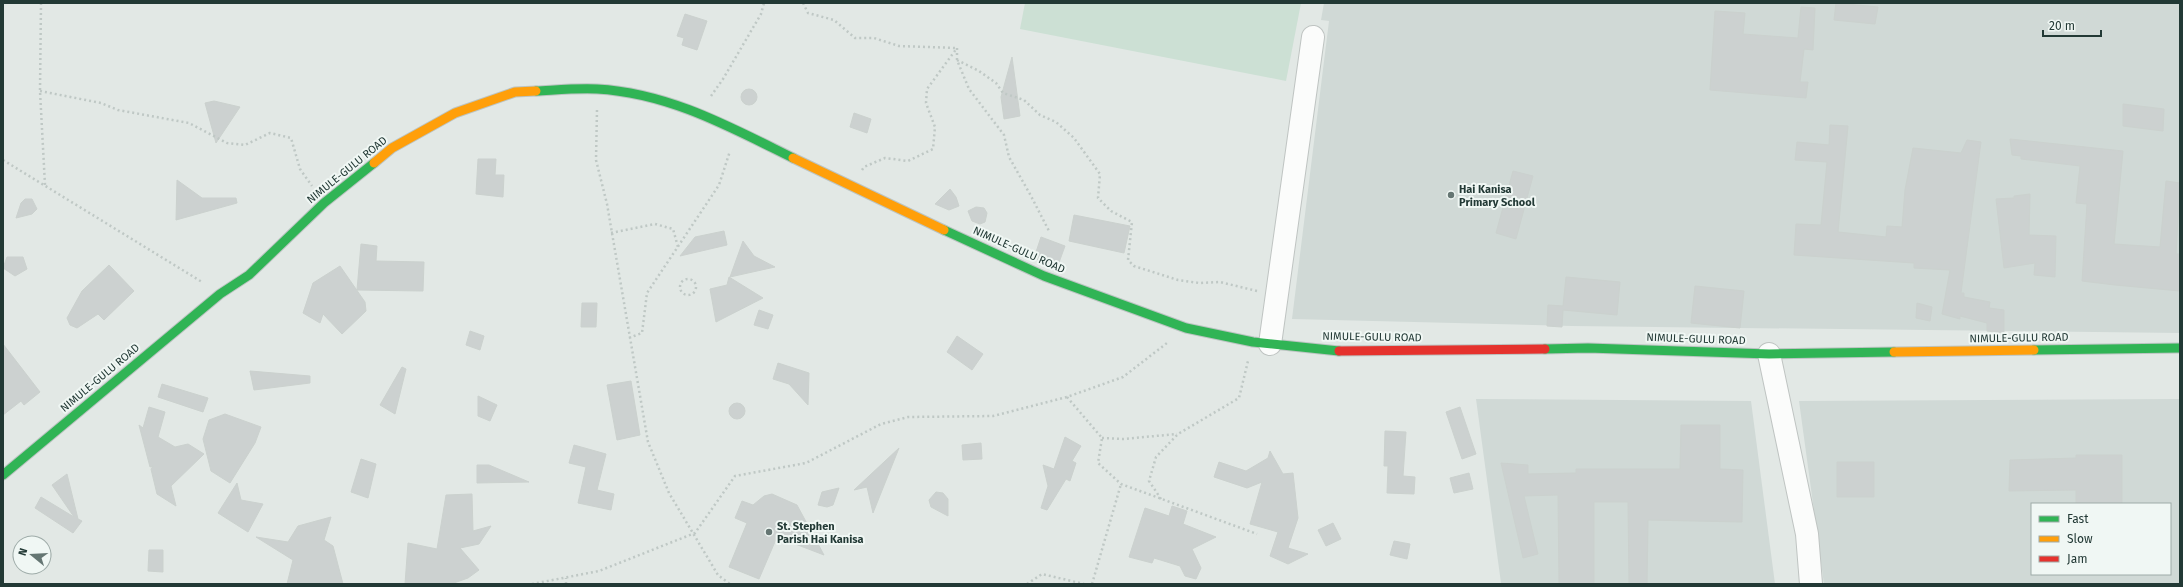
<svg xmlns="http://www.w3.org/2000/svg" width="2183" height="587" font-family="'Fira Sans',sans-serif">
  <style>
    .built { fill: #d0d9d6; fill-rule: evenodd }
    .green { fill: #cce0d4 }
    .building { fill: #ccd1d0; stroke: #cbd1ce }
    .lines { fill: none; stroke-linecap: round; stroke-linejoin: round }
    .street-casing { stroke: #bfc4c2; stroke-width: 24 }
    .fast-casing { stroke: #bcc4c2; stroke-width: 11 }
    .slow-casing { stroke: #bcc4c2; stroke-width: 11 }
    .jam-casing { stroke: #bcc4c2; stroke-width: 11 }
    .path { stroke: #bfc8c5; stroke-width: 2.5; stroke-dasharray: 2 3; stroke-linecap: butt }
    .street { stroke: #fbfcfb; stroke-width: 22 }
    .fast { stroke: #30b455; stroke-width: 9 }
    .slow { stroke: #ff9f0a; stroke-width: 9 }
    .jam { stroke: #e5322d; stroke-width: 9 }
    .poi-dot { fill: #657673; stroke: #f0f7f4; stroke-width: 1.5 }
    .labels { text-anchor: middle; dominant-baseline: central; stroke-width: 4; stroke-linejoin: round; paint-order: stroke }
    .street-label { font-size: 11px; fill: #223935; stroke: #f0f7f4 }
    .poi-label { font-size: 11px; font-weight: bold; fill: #223935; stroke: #f0f7f4; text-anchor: start }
  </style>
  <rect width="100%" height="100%" fill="#e2e8e5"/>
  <path class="built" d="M 1324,3 L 2180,3 L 2180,333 L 1572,326 L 1292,319 L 1329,21 L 1321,20 Z
    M 1476,399 L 1751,401 L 1775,584 L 1501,583 Z
    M 2180,399 L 2180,584 L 1824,584 L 1799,401 ZM 2032,504 L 2170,504 L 2170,574 L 2032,574 Z"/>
  <path class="green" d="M 1025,3 L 1301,3 L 1286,81 L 1020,29 Z"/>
  <path class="building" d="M 1836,3 L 1878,7 L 1875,24 L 1834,20 Z
    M 1801,7 L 1815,8 L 1813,50 L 1804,49 L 1800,82 L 1808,82 L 1806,98 L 1710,90 L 1715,11 L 1745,13 L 1743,34 L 1798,38 Z
    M 685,14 L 707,21 L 697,50 L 682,45 L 684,38 L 677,36 Z
    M 1012,57 L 1020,116 L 1004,119 L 1001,97 Z
    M741 97a8 8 0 1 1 16 0a8 8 0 1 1-16 0Z
    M 214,101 L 240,107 L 216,143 L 205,103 Z
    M 2123,104 L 2164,109 L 2163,131 L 2123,126 Z
    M 854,113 L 871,119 L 867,133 L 850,127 Z
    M 1830,125 L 1848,126 L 1838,232 L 1886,237 L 1887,226 L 1902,227 L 1905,190 L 1913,148 L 1961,153 L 1967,140 L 1981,142 L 1961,293 L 1964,293 L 1964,297 L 1990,302 L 1989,308 L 2004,310 L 2004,333 L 1987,331 L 1987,323 L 1960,316 L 1960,319 L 1942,314 L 1950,270 L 1914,268 L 1914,263 L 1794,255 L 1796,224 L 1821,225 L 1827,162 L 1795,160 L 1797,142 L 1829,145 Z
    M 2010,139 L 2123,151 L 2114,244 L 2160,247 L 2166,181 L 2180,183 L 2176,254 L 2180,254 L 2180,291 L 2115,285 L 2082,281 L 2087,204 L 2076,203 L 2080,166 L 2021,159 L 2021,156 L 2012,155 Z
    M 478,159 L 496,159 L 495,175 L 504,175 L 503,197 L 476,194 Z
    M 1513,171 L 1533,176 L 1516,239 L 1496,233 Z
    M 177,180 L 202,198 L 236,198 L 237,203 L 176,220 Z
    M 950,189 L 956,197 L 959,206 L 949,210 L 935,204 Z
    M 2030,194 L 2029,235 L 2056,236 L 2055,277 L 2034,275 L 2035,263 L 2004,268 L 1996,199 L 2014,198 L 2014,196 Z
    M 25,199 L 32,199 L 37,209 L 32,214 L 16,218 L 21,203 Z
    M 976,207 L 984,208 L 987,213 L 985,222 L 980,224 L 972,221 L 968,211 Z
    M 1074,215 L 1130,226 L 1124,253 L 1069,241 Z
    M 724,231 L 727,245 L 680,256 L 695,237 Z
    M 1041,237 L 1065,246 L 1057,268 L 1034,258 Z
    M 743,241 L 754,256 L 775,267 L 730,277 Z
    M 361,244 L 377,246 L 376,261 L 424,262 L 423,291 L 357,290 Z
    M 7,257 L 23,257 L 27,269 L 15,276 L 3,268 Z
    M 109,265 L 134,291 L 104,320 L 98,314 L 77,328 L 70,325 L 67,318 L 82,291 Z
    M 340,266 L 365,302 L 366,311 L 342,334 L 323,314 L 320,323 L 303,313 L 313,283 Z
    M 729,277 L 763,298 L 716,322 L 710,289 L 727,285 Z
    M 1566,277 L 1620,282 L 1617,315 L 1563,310 L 1562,327 L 1547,326 L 1548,305 L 1563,306 Z
    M 1695,286 L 1744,291 L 1740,328 L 1691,323 Z
    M 582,303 L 597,303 L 596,327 L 581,327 Z
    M 1917,303 L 1932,307 L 1930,321 L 1916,318 Z
    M 759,310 L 773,315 L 768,329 L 754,325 Z
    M 470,331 L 484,336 L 480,350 L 466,345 Z
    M 957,336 L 983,354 L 972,370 L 947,352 Z
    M 3,344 L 40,392 L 24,405 L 21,401 L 3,415 Z
    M 778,363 L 809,373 L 808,405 L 789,384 L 773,379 Z
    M 402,367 L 406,369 L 395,414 L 380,405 Z
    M 250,371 L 310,376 L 310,383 L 254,390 Z
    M 631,381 L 640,435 L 617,440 L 607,385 Z
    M 162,384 L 208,398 L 203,412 L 158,397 Z
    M 478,396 L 497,405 L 490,421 L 478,416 Z
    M729 411a8 8 0 1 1 16 0a8 8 0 1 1-16 0Z
    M 149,407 L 165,412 L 158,437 L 175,447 L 188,444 L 204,454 L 171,486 L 176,506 L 157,494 L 151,469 L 153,466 L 150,467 L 139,425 L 143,428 Z
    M 1460,407 L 1476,454 L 1462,459 L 1446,412 Z
    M 225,414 L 261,427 L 255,443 L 230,483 L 211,471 L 203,439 L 209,420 Z
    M 1681,425 L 1720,425 L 1720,469 L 1743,470 L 1742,522 L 1648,520 L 1647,584 L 1629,584 L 1628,502 L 1594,502 L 1594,584 L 1559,584 L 1558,495 L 1524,496 L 1538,554 L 1523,558 L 1501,463 L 1528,465 L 1528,474 L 1576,473 L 1576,469 L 1680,469 Z
    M 1385,431 L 1406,432 L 1403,476 L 1415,477 L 1414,494 L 1387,493 L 1388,466 L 1384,466 Z
    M 1065,437 L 1081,446 L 1072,461 L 1076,463 L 1070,481 L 1066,479 L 1047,510 L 1041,508 L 1048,486 L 1043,465 L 1054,469 Z
    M 981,443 L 982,459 L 963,460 L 962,445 Z
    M 574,445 L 606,454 L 597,490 L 614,494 L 611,510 L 578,503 L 586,467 L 569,463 Z
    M 899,448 L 873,513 L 867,487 L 854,490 Z
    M 1270,451 L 1283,474 L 1293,473 L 1298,518 L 1288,548 L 1308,554 L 1288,564 L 1270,556 L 1278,532 L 1250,524 L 1262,482 L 1247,488 L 1214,477 L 1219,462 L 1246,471 L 1268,458 Z
    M 2076,455 L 2122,455 L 2122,504 L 2076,504 L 2076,490 L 2009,491 L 2010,460 L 2076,458 Z
    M 361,459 L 376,464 L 368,498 L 351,492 Z
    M 1837,462 L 1874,462 L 1874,497 L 1837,497 Z
    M 477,465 L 489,465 L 529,482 L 477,483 Z
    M 1469,473 L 1473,489 L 1454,493 L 1450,478 Z
    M 67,474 L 78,519 L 82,521 L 73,533 L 35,508 L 41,497 L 74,517 L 52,485 Z
    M 237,483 L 241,500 L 263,504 L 248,532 L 218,513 Z
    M 839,488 L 833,505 L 827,507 L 818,505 L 822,492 Z
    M 936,492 L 943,493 L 948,499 L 948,516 L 931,507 L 929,500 Z
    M 472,494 L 473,531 L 491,526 L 479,544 L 460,548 L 479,570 L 468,578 L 451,584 L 405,584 L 408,543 L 437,549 L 446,495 Z
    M 772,494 L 797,505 L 824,555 L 777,537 L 759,579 L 729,567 L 747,523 L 735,518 L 742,501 L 753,505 L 764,496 Z
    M 1172,506 L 1187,511 L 1183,524 L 1216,537 L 1192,549 L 1201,568 L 1196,579 L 1185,576 L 1180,566 L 1154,558 L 1152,563 L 1129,557 L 1145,508 L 1169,516 Z
    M 331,517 L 324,540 L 333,546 L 343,584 L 287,584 L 293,560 L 256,537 L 288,542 L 298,526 Z
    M 1333,523 L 1341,539 L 1326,546 L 1318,530 Z
    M 1394,541 L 1410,544 L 1407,559 L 1390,555 Z
    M 149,550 L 163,550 L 163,572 L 148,571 Z"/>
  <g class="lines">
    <defs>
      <path id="street" d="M 1270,344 L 1313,37
        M 1769,354 L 1807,534 L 1811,584"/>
      <path id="fast" d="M 536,91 C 556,90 577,88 597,89 C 669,93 730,127 793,158
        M 944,230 L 1044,276 L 1186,328 L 1253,342 L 1339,351
        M 1545,349 L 1588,348 L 1769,354 L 1894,352
        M 2034,350 L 2180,348
        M 3,475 L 220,294 L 249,275 L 324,203 L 374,163"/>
      <path id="slow" d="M 793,158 L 944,230
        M 374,163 L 392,148 L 455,113 L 515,92 L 536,91
        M 1894,352 L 2034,350"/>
      <path id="jam" d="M 1339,351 L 1545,349"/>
    </defs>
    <use href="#street" class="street-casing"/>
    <use href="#fast" class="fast-casing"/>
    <use href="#slow" class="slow-casing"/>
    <use href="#jam" class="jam-casing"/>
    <path class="path" d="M 41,3 L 40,91 L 45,185
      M 803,3 L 808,13 L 834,20 L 855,38 L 874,38 L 899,46 L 956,48
      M 957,48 L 957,60 L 969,89 L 1004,135 L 1009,157 L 1031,196 L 1049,231
      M 957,60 L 979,71 L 996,83 L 1003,93 L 1024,100 L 1040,115 L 1056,122 L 1074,138 L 1100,174 L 1098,198 L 1111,211 L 1132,222 L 1128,260 L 1134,266 L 1178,280 L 1199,283 L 1220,282 L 1257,291
      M 40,91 L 101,103 L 118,110 L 189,123 L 227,143 L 245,145 L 270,133 L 291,138 L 300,169 L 312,186
      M 711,96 L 723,79 L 761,14 L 764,3
      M 597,110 L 596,160 L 607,204 L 648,442 L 669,493 L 718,575 L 730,584
      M 3,160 L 202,282
      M 862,170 L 864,167 L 885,158 L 908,161 L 933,149 L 935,127 L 926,103 L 927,89 L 957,48
      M 611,233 L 655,224 L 673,229 L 678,247
      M680 287a8 8 0 1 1 16 0a8 8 0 1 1-16 0Z
      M 629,338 L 642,333 L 647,293 L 719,185 L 730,151
      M 1067,397 L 1102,438 L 1098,463 L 1121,484 L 1257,534
      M 1102,438 L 1123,439 L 1177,434
      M 1161,499 L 1149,481 L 1156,457 L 1178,434 L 1239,398 L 1248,361
      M 532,584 L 599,571 L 695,533 L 735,476 L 806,463 L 881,424 L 908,417 L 993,416 L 1067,397 L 1123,377 L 1167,343
      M 566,584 L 566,578
      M 1027,584 L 1042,574 L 1084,584
      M 1092,584 L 1121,484"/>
    <use href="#street" class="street"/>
    <use href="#fast" class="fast"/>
    <use href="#slow" class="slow"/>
    <use href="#jam" class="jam"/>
  </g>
  <g class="poi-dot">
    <circle cx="1451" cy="195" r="4"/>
    <circle cx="769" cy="532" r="4"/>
  </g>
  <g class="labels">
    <g class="street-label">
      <text transform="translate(347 170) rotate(-39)">NIMULE-GULU ROAD</text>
      <text transform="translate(1019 250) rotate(24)">NIMULE-GULU ROAD</text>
      <text transform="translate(1372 337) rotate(1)">NIMULE-GULU ROAD</text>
      <text transform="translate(2019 338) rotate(-1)">NIMULE-GULU ROAD</text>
      <text transform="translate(1696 339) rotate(2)">NIMULE-GULU ROAD</text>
      <text transform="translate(100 378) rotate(-40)">NIMULE-GULU ROAD</text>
    </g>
    <g class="poi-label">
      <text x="1459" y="189">Hai Kanisa<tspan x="1459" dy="13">Primary School</tspan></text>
      <text x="777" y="526">St. Stephen<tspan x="777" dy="13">Parish Hai Kanisa</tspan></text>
    </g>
  </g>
  <rect width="2183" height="587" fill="none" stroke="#223935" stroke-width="8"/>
  <rect x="2031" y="503" width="140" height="72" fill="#f0f7f4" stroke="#9eaba8"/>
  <rect x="2039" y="516" width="20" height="6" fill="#30b455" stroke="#9eaba8"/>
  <text x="2067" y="523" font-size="12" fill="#223935">Fast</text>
  <rect x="2039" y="536" width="20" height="6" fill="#ff9f0a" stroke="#9eaba8"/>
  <text x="2067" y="543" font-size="12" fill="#223935">Slow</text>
  <rect x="2039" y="556" width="20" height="6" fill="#e5322d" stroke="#9eaba8"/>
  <text x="2067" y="563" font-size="12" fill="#223935">Jam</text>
  <g transform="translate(32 555) rotate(288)"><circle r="19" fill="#f0f7f4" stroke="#9eaba8"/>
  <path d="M0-3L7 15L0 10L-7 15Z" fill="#657673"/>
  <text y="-6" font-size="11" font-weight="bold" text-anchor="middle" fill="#223935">N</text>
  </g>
  <path d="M2043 30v6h58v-6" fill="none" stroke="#223935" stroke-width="2"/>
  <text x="2049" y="30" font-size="12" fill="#223935" stroke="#f0f7f4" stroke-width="3" paint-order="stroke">20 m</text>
</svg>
